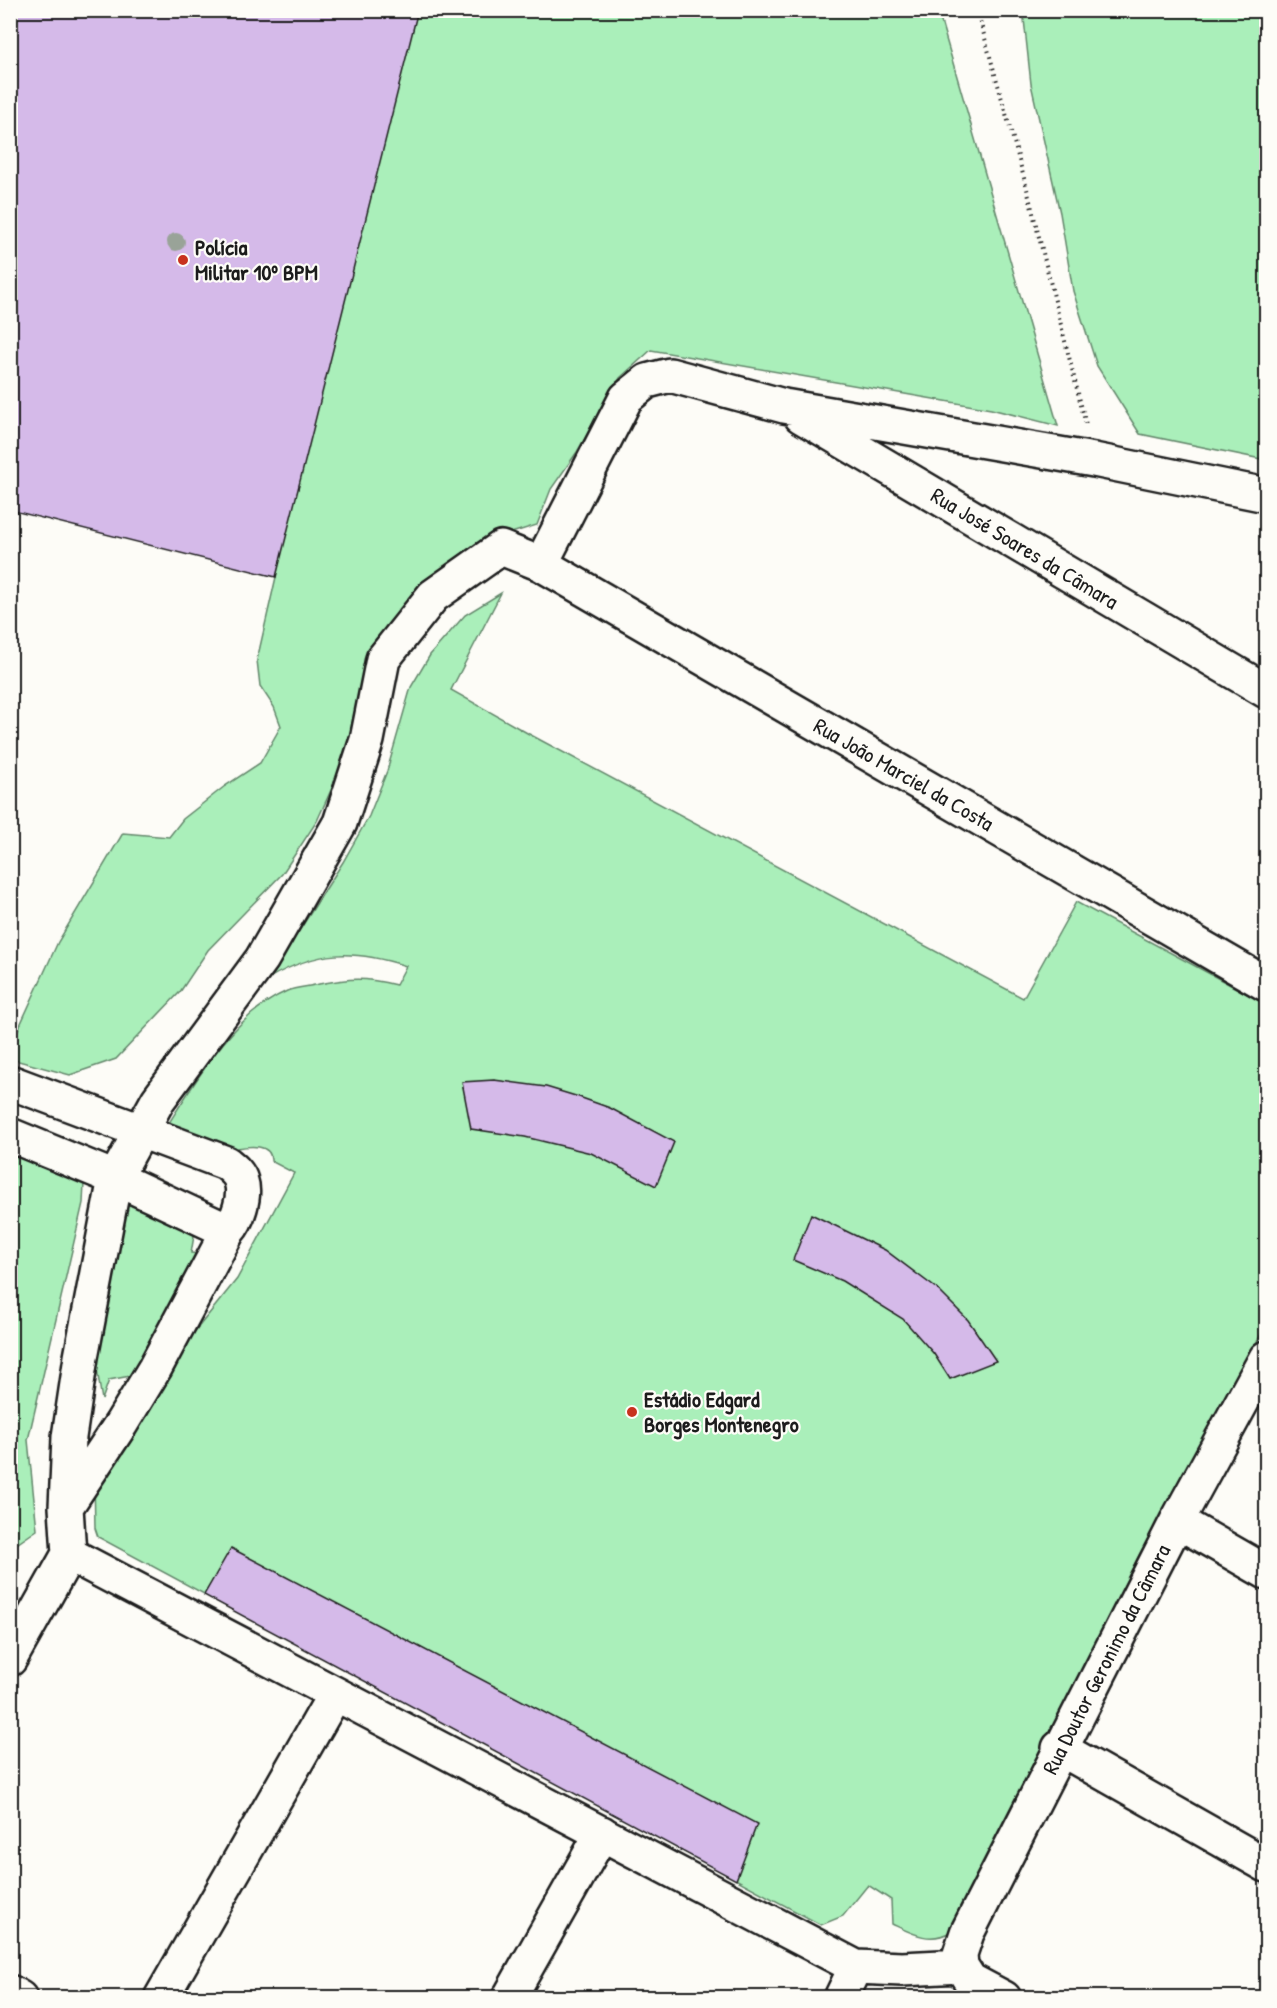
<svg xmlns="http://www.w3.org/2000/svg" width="1277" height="2008" font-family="'Patrick Hand',sans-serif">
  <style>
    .green { fill: #aaefba; stroke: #63866b; stroke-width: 1.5 }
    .building { fill: #d5bae9; stroke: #1c1c1c; stroke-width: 1.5 }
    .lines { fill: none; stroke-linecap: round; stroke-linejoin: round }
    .minor-casing { stroke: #1c1c1c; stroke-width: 38 }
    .path { stroke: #1c1c1c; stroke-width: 4; stroke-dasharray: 1.5 4.5; stroke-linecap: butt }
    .minor { stroke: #fdfcf7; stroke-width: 33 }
    .tree { fill: #99a398 }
    .poi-dot { fill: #c8321e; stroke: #fdfcf7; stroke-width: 2 }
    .labels { text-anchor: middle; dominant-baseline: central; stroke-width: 4.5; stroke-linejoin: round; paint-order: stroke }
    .poi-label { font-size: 22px; font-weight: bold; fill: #1c1c1c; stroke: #fdfcf7; text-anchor: start }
    .street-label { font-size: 22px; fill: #1c1c1c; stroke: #fdfcf7 }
  </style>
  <rect width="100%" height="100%" fill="#fdfcf7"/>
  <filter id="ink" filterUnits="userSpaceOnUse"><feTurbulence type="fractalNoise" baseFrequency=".0167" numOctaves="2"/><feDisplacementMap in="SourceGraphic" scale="12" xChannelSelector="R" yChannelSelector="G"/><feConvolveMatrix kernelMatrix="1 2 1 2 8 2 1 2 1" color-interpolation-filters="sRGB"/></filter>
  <g filter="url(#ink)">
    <path class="green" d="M 10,11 L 938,11 L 1058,426 L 991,409 L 651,350 L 620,378 L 577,452 L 551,489 L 537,525 L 505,535 L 450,566 L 418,588 L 399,611 L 381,644 L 351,746 L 317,821 L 282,874 L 208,950 L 180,992 L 116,1059 L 70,1075 L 11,1059 L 11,1045 L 58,942 L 123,833 L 169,837 L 183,819 L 225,786 L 260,763 L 281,726 L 274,707 L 260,686 L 257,660 L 276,577 Z
      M 1027,11 L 1266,11 L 1266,460 L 1140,434 L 1097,366 L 1073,291 L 1060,213 L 1031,84 L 1024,19 Z
      M 501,593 L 451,690 L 529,734 L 1023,998 L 1076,902 L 1266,1004 L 1266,1325 L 1139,1555 L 1027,1780 L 998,1844 L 950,1932 C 930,1944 911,1933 892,1924 L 891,1900 L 868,1885 L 843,1916 L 821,1925 L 98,1537 L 95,1528 L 94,1478 L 159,1376 L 237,1279 L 294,1173 L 271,1161 C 272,1143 249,1146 237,1148 L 231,1157 L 164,1131 C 195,1082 232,1015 287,991 C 297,987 309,987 319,984 C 350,978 365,977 396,985 L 406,966 C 352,949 318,950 269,978 L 343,862 L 369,816 L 387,771 L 411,687 L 430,655 L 465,615 Z
      M 11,1146 L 84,1183 L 83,1203 L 28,1440 L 37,1530 L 14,1546 L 11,1553 Z
      M 127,1202 L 192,1230 L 194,1236 L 191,1253 L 201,1254 L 146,1352 L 130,1376 L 109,1380 L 102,1400 L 95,1357 Z"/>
    <path class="building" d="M 10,10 L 418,10 L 276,577 L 10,510 Z
      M 494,1080 L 546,1087 L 579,1097 L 610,1108 L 674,1142 L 656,1186 L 591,1153 L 525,1137 L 471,1129 L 462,1082 Z
      M 811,1214 L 885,1250 L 937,1289 L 968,1320 L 996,1361 L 950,1379 L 934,1354 L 903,1319 L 842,1281 L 793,1260 Z
      M 231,1548 L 757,1824 L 736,1880 L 204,1595 Z"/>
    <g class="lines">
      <defs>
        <path id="minor" d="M 801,416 L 1266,691
          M 541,564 L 626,398 L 647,381 L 670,375 L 784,406 L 1094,460 L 1266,495
          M 10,1082 L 226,1163 C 232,1168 239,1173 241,1181 C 246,1196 238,1220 228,1231 L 155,1368 L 121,1424 L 66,1507
          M 10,1135 L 115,1178 L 228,1231
          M 1177,1521 L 1266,1572
          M 69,1554 L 66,1507 L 69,1437 L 81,1357 L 115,1178 L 158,1100 L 262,959 L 340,823 L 367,740 L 383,659 L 433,596 L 501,548 L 541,564 L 1266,984
          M 69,1554 L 856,1967 L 902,1969 L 961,1966
          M 10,1659 L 69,1554
          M 1059,1748 L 1266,1865
          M 961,1966 L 960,1954 L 967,1933 L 1177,1521 L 1266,1358
          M 961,1966 L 970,1980 L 1004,1998
          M 10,1992 L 20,1998
          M 161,1998 L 335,1694
          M 509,1998 L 602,1833
          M 841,1998 L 856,1967"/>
      </defs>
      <use href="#minor" class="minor-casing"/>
      <path class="path" d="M 977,10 L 1026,185 L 1086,425"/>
      <use href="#minor" class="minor"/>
    </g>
    <circle class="tree" cx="176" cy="242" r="9"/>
  </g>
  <g class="poi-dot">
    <circle cx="183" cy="260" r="6"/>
    <circle cx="632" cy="1412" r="6"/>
  </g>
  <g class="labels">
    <g class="poi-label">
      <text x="195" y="247">Polícia<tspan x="195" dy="25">Militar 10º BPM</tspan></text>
      <text x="644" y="1399">Estádio Edgard<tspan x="644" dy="25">Borges Montenegro</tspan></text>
    </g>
    <g class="street-label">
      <text transform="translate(1025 548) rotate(31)">Rua José Soares da Câmara</text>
      <text transform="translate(904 774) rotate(30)">Rua João Marciel da Costa</text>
      <text transform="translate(1106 1659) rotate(-63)">Rua Doutor Geronimo da Câmara</text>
    </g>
  </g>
  <rect width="1277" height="2008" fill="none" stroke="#fdfcf7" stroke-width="36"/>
  <rect x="18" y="18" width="1241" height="1972" fill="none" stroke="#1c1c1c" stroke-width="2" filter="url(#ink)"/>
</svg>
